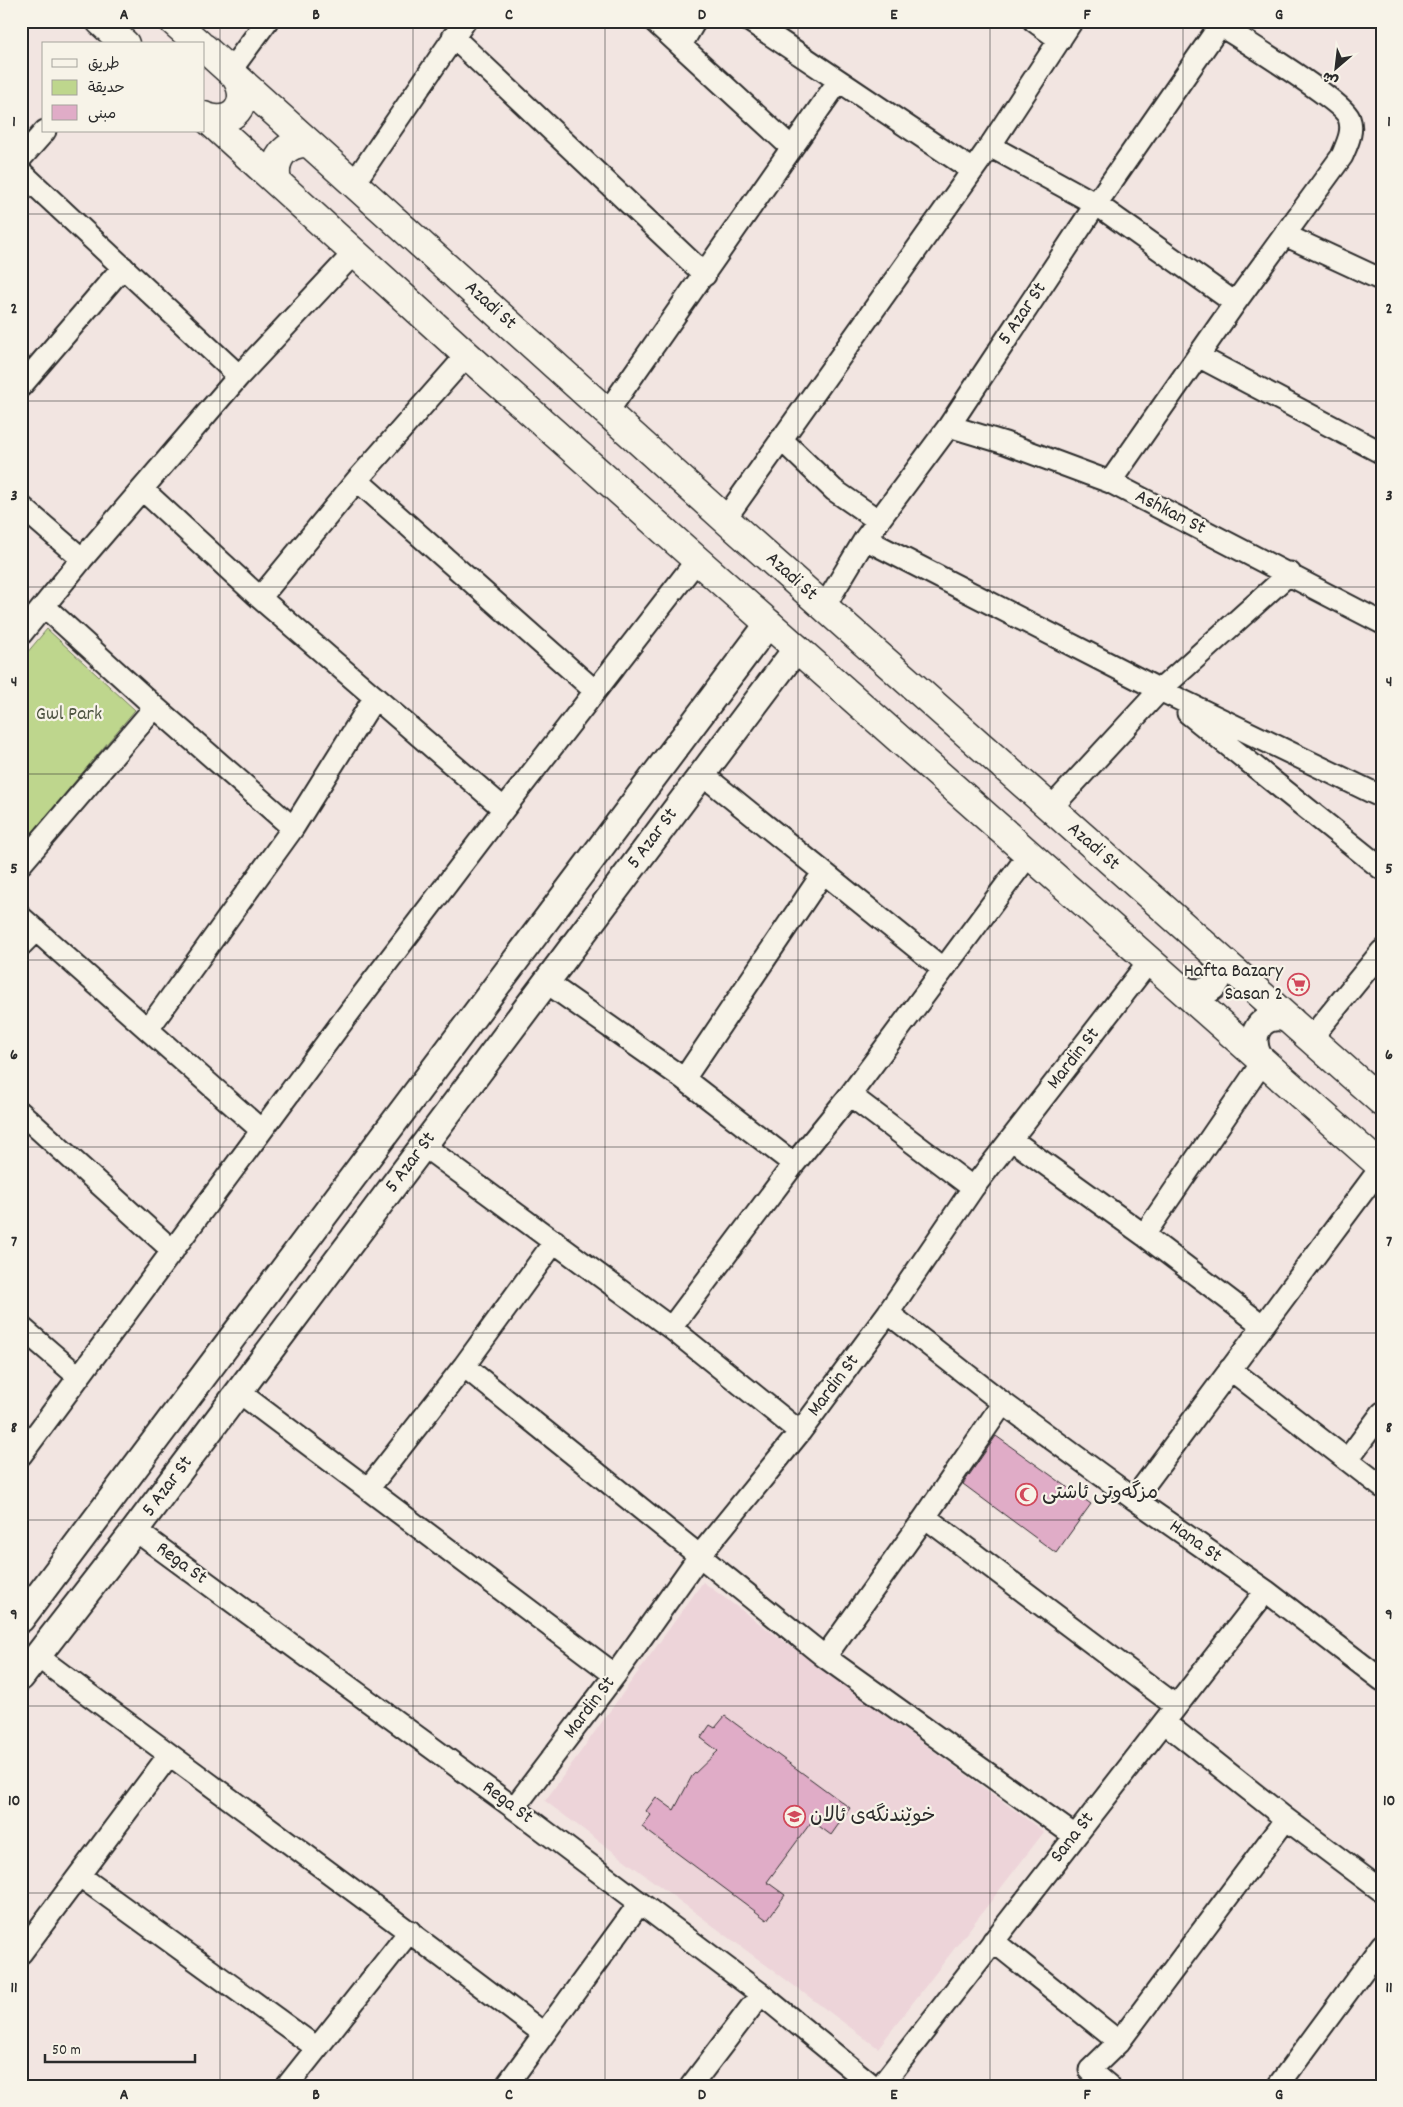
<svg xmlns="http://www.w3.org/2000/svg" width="1403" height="2107" font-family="Dekko,'Playpen Sans Arabic',sans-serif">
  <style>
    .built { fill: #edd4d9 }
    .green { fill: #bed68d; stroke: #74805c }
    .building { fill: #e0acc7; stroke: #2b2b2b }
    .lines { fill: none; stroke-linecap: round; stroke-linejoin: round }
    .minor-casing { stroke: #2b2b2b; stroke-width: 25 }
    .major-casing { stroke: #2b2b2b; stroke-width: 30 }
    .highway-casing { stroke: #2b2b2b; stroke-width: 31 }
    .minor { stroke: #f7f3e8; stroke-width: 21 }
    .major { stroke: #f7f3e8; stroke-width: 26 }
    .highway { stroke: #f7f3e8; stroke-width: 28 }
    .grid { fill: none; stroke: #2b2b2b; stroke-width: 1; stroke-opacity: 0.55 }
    .labels { text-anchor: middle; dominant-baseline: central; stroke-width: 4.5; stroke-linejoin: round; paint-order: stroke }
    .street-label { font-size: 20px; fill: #2b2b2b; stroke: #f7f3e8 }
    .park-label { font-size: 20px; fill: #505644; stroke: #f7f3e8 }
    .poi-label { font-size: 20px; fill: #2b2b2b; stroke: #f7f3e8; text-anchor: start }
    .neatline { fill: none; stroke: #2b2b2b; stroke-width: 2 }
    .grid-label { font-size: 16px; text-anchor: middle; font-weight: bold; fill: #2b2b2b }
  </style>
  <rect width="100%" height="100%" fill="#f2e5e1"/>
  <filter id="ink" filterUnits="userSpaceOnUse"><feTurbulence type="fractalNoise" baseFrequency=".02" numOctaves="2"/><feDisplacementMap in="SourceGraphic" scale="10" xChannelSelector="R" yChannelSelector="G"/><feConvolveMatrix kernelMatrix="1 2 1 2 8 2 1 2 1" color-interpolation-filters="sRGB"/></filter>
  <g filter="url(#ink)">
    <path class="built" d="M 703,1582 L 1044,1832 L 878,2048 L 545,1801 Z"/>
    <path class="green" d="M 47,629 L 135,710 L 21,846 L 21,660 Z"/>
    <path class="building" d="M 996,1436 L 1091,1504 L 1056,1553 L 963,1484 Z
      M 725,1716 L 850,1808 L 831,1835 L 812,1821 L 767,1882 L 785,1895 L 767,1920 L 642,1827 L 651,1815 L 646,1811 L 656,1797 L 674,1810 L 692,1776 L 718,1751 L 701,1738 L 710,1725 L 715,1728 Z"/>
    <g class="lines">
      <defs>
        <path id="minor" d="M 654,21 L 792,148
          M 750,21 L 972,170
          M 1034,21 L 1060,40
          M 453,37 L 705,275
          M 681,45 L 695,21
          M 230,71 L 267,21
          M 990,146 L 1096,204 L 1235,303
          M 21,158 L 45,131
          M 21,172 L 239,376
          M 354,183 L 465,21
          M 1285,235 L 1382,280
          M 1198,356 L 1382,453
          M 21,386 L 123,267
          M 608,411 L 838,82
          M 949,426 L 1005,443 L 1110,482 L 1382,623
          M 781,439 L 834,490 L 879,521
          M 357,480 L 595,691
          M 1110,482 L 1235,303 L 1342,156 C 1347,144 1354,131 1349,118 C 1343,101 1241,39 1220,25
          M 142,489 L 260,598 L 504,809
          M 21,506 L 82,559
          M 725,519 L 990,146 L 1072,21
          M 865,539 L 1160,690 L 1382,797
          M 260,598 L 357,480 L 467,355
          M 45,607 L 155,707 L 293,828
          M 824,607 L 865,539 L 949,426 L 1096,204 L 1223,21
          M 21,634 L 82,559 L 239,376 L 354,253
          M 1188,713 L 1382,869
          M 702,774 L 943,969
          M 1050,809 L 1160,690 L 1290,573
          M 21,864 L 155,707
          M 21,917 L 261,1130
          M 21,945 L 36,930
          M 546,982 L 684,1079 L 794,1164
          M 148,1029 L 293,828 L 375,697
          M 1311,1038 L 1382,951
          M 684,1079 L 823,873
          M 850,1095 L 973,1188
          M 21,1113 L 173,1251
          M 1012,1140 L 1144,1235 L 1262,1325
          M 424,1146 L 671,1328 L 800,1432
          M 1144,1235 L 1264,1060
          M 888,1313 L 1003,1403 L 1134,1499 L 1266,1591 L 1382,1680
          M 21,1327 L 79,1377
          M 671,1328 L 794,1164 L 850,1095 L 1030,853
          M 464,1366 L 825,1657 L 1075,1836
          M 1230,1369 L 1382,1487
          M 239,1392 L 615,1675
          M 21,1455 L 351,1010 L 504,809 L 697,560
          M 1347,1460 L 1382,1413
          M 368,1489 L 464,1366 L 555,1241
          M 1134,1499 L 1382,1166
          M 925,1517 L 1176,1706
          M 135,1530 L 514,1808 L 761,1994 L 873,2086
          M 37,1656 C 205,1782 376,1905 543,2033
          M 825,1657 L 925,1517 L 1003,1403
          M 1164,1722 L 1286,1819 L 1382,1891
          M 514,1808 L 615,1675 L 700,1555 L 800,1432 L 888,1313 L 973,1188 L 1150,960
          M 80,1876 L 317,2048
          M 993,1941 L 1119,2042
          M 21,1953 L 169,1755
          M 287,2086 L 410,1931
          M 506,2086 L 639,1904
          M 691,2086 L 761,1994
          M 881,2086 L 1266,1591
          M 1109,2086 L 1090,2070 L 1119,2042 L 1286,1819
          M 1278,2086 L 1382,1945"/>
        <path id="major" d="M 1181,988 C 1210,1003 1233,975 1211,950
          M 1258,1056 C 1247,1030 1265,1010 1291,1020
          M 21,1619 L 769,623
          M 21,1677 L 135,1530 L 797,648"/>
        <path id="highway" d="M 100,21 L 125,44
          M 173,21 L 199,44
          M 204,48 L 725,519 L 1382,1102
          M 204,116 L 467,355 L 697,560 L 1382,1167
          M 206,117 C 233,126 251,104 237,79
          M 277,182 C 272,159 285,142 309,143"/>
      </defs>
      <use href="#minor" class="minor-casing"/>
      <use href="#major" class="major-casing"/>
      <use href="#highway" class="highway-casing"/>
      <use href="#minor" class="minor"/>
      <use href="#major" class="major"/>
      <use href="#highway" class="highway"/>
    </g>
  </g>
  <path class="grid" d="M 220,21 L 220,2086M 413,21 L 413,2086M 605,21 L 605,2086M 798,21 L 798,2086M 990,21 L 990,2086M 1183,21 L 1183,2086M 21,214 L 1382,214M 21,401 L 1382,401M 21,587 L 1382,587M 21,774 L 1382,774M 21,960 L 1382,960M 21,1147 L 1382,1147M 21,1333 L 1382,1333M 21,1520 L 1382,1520M 21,1706 L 1382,1706M 21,1893 L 1382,1893"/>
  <defs>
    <symbol id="supermarket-ring" viewBox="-11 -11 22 22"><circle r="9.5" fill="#f7f3e8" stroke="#d1495b" stroke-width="1.5"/><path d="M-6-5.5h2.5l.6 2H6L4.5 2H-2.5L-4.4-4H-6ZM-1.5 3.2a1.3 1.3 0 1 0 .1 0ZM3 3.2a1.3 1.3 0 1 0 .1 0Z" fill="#d1495b"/></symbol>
    <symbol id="mosque-ring" viewBox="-11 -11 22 22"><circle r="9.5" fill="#f7f3e8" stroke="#d1495b" stroke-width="1.5"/><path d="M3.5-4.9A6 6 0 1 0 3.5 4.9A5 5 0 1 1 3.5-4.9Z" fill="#d1495b"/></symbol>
    <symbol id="school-ring" viewBox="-11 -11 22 22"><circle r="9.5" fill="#f7f3e8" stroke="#d1495b" stroke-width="1.5"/><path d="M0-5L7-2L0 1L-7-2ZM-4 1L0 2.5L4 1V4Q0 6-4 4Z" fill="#d1495b"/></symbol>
  </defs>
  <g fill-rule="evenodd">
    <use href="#supermarket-ring" x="1286" y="972" width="25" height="25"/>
    <use href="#mosque-ring" x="1014" y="1482" width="25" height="25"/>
    <use href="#school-ring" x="782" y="1804" width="25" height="25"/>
  </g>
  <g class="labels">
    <g class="street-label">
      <text transform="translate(490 306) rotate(42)">Azadi St</text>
      <text transform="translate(1023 314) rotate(-56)">5 Azar St</text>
      <text transform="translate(1170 513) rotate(27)">Ashkan St</text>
      <text transform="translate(791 577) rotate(42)">Azadi St</text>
      <text transform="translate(653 839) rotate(-53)">5 Azar St</text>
      <text transform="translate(1093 847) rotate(41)">Azadi St</text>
      <text transform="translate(1074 1059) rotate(-52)">Mardin St</text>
      <text transform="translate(411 1163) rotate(-53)">5 Azar St</text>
      <text transform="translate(834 1386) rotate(-53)">Mardin St</text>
      <text transform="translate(168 1487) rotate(-53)">5 Azar St</text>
      <text transform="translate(1195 1542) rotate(35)">Hana St</text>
      <text transform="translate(181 1564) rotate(36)">Rega St</text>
      <text transform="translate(590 1708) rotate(-53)">Mardin St</text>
      <text transform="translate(507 1803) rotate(37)">Rega St</text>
      <text transform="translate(1073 1838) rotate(-52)">Sana St</text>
    </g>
    <g class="park-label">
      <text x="69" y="715">Gwl Park</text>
    </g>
    <g class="poi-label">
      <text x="1283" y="972" text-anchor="end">Hafta Bazary<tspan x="1283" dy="23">Sasan 2</tspan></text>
      <text x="1042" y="1494">مزگەوتی ئاشتی</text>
      <text x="810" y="1817">خوێندنگەی ئالان</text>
    </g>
  </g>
  <rect width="1403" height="2107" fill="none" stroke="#f7f3e8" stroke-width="55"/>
  <rect x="42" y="42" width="162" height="90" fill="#f7f3e8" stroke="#a5a39c"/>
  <rect x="52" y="59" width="25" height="8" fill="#f7f3e8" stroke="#a5a39c"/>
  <text x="88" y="68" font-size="15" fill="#2b2b2b">طريق</text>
  <rect x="52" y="80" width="25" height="15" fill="#bed68d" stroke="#a5a39c"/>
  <text x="88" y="92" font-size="15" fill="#2b2b2b">حديقة</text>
  <rect x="52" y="105" width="25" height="15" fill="#e0acc7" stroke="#a5a39c"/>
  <text x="88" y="118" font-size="15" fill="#2b2b2b">مبنى</text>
  <g transform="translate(1336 68) rotate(208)" stroke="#f7f3e8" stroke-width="4" paint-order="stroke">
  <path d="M0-4L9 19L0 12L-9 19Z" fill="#2b2b2b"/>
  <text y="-8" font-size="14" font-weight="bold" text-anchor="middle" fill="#2b2b2b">ش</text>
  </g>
  <path d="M45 2054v8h150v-8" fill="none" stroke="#2b2b2b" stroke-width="2.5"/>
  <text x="52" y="2054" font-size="15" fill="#2b2b2b" stroke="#f7f3e8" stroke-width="4" paint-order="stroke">50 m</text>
  <rect x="28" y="28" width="1348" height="2052" class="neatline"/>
  <g class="grid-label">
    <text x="124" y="19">A</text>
    <text x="316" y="19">B</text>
    <text x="509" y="19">C</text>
    <text x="702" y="19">D</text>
    <text x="894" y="19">E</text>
    <text x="1087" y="19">F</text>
    <text x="1279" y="19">G</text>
    <text x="14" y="126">1</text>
    <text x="1389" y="126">1</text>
    <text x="14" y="313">2</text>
    <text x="1389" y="313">2</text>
    <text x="14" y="500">3</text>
    <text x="1389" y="500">3</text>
    <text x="14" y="686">4</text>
    <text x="1389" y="686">4</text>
    <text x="14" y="873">5</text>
    <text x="1389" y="873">5</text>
    <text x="14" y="1059">6</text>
    <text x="1389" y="1059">6</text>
    <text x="14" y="1246">7</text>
    <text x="1389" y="1246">7</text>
    <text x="14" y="1432">8</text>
    <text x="1389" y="1432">8</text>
    <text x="14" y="1619">9</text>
    <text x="1389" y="1619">9</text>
    <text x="14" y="1805">10</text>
    <text x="1389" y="1805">10</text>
    <text x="14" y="1992">11</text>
    <text x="1389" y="1992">11</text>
    <text x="124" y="2099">A</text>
    <text x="316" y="2099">B</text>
    <text x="509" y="2099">C</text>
    <text x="702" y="2099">D</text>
    <text x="894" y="2099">E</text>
    <text x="1087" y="2099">F</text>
    <text x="1279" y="2099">G</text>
  </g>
</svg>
